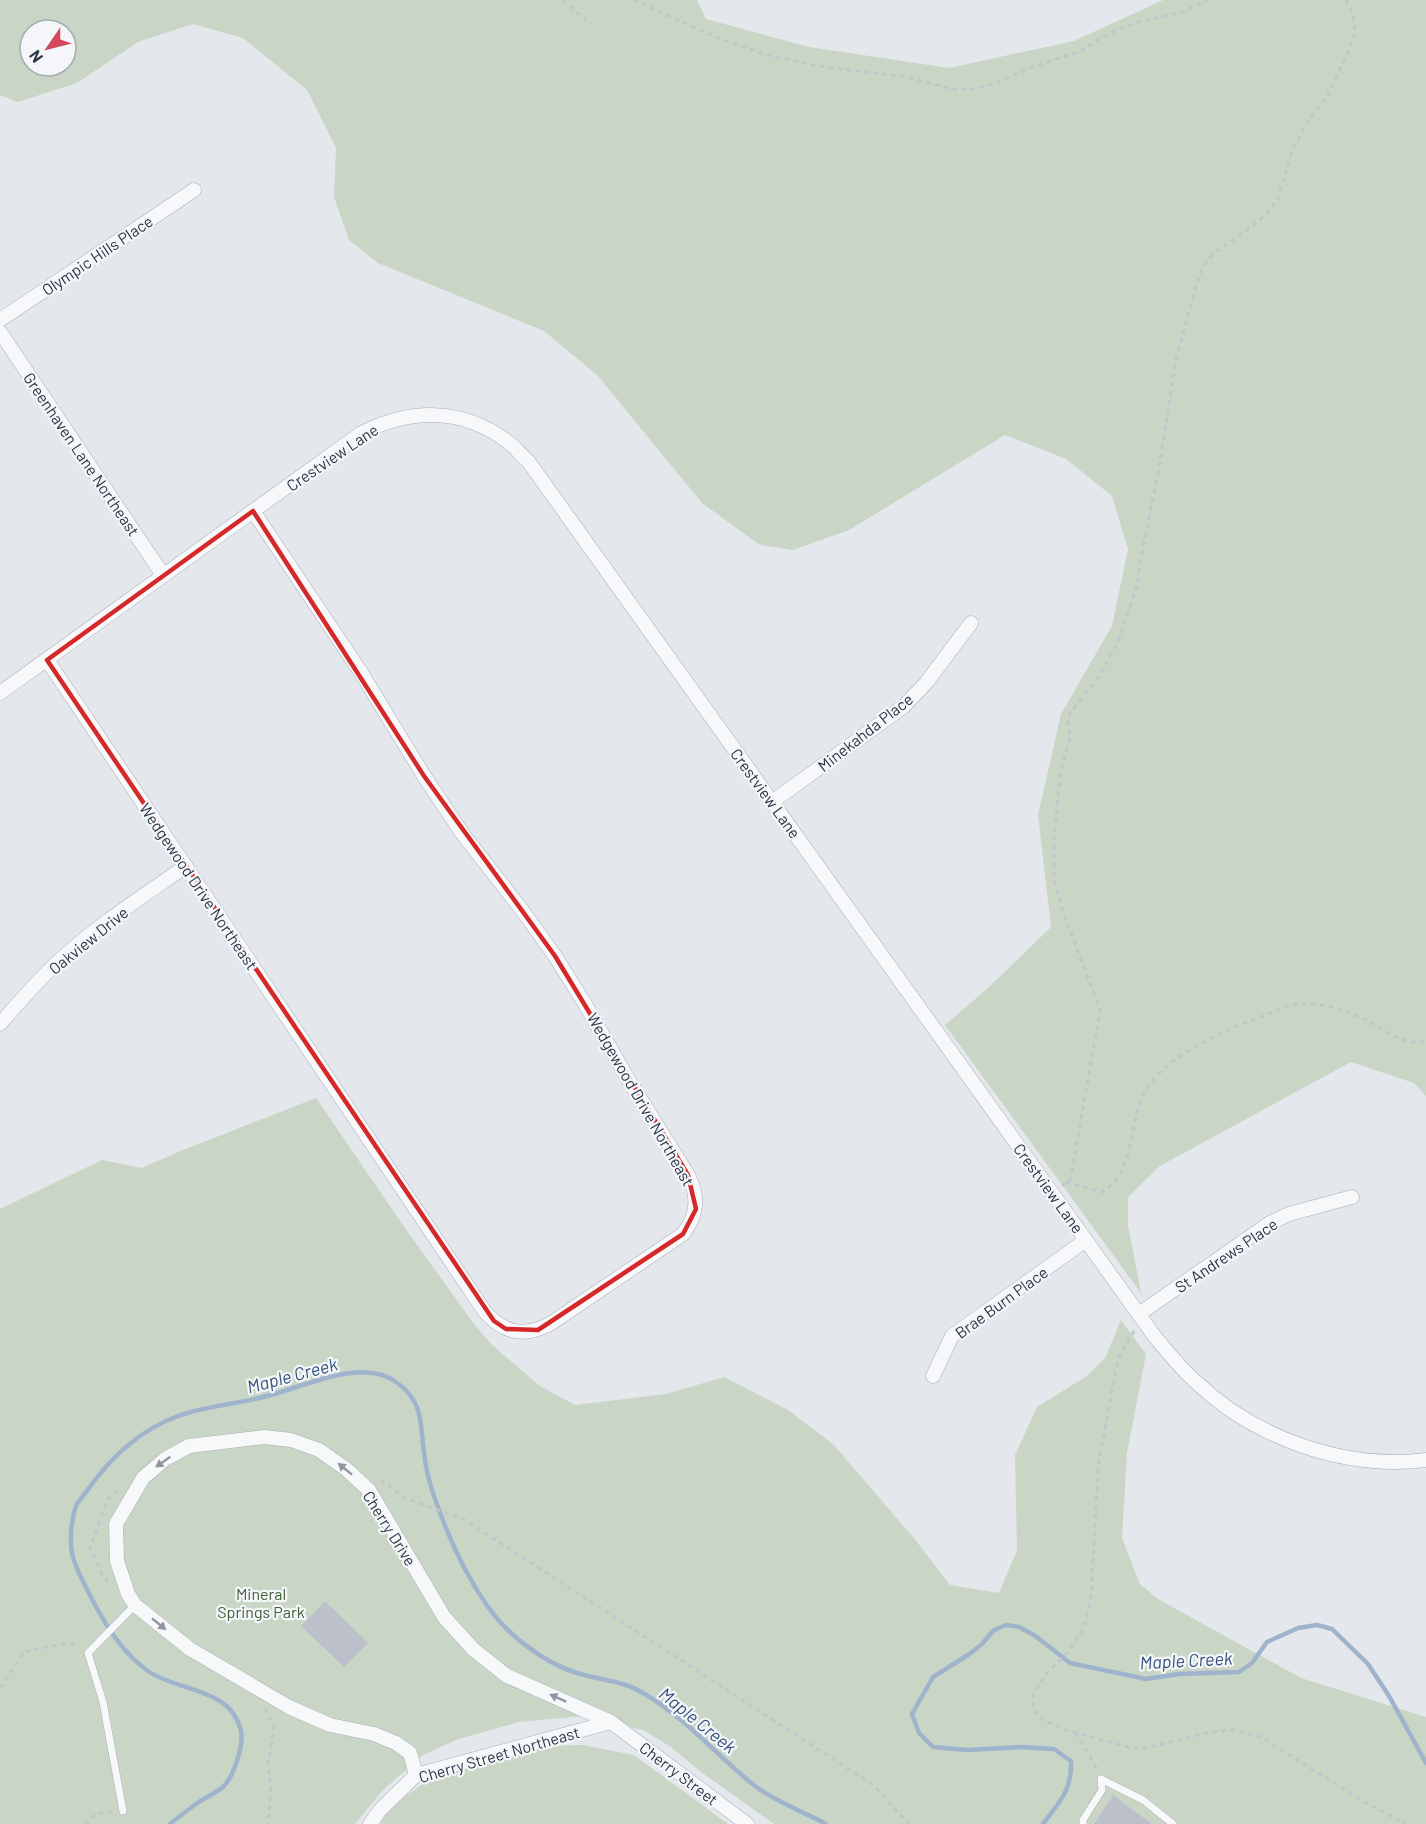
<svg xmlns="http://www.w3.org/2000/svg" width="1426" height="1824" font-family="Barlow,sans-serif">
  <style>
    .green { fill: #c9d6c5; fill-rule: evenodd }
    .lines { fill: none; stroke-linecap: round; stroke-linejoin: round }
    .stream { stroke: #9fb4cc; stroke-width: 4.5 }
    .building { fill: #bbc0ca }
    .service-casing { stroke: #a9aeb7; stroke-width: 8 }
    .minor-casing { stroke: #a9aeb7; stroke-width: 15 }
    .path { stroke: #c2c5cb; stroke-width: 3; stroke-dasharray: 4.5 4.5; stroke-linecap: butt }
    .service { stroke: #f7f8fa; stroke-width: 7 }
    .minor { stroke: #f7f8fa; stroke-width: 14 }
    .oneway { fill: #9196a0 }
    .marked { fill: none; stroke: #d62828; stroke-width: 4.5; stroke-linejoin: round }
    .labels { text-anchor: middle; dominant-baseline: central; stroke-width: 4.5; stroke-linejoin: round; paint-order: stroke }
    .street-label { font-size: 16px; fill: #2b3445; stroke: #f4f6f9 }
    .park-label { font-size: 16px; fill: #3f6138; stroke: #f4f6f9 }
    .water-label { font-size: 18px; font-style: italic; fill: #34527a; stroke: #f4f6f9 }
  </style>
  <rect width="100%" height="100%" fill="#e4e7ec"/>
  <path class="green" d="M 0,0 L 697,0 L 706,19 L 809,47 L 949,68 L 1074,41 L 1163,0 L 1426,0 L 1426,1096 L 1414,1083 L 1351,1062 L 1160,1166 L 1128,1197 L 1128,1225 L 1141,1293 L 945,1025 L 988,988 L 1051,927 L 1038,815 L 1061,714 L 1112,626 L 1128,549 L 1112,496 L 1066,459 L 1005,435 L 849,530 L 793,550 L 760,545 L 702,503 L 597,375 L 544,331 L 378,263 L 349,240 L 334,197 L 336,148 L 307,90 L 243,38 L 193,24 L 138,42 L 77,83 L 18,102 L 0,95 ZM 30,30 L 66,30 L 66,66 L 30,66 Z
    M 316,1098 L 407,1231 L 474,1324 L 492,1345 L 540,1386 L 575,1405 L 666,1394 L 724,1377 L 788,1410 L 833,1444 L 913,1537 L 950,1585 L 999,1593 L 1017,1550 L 1015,1455 L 1037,1407 L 1087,1376 L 1105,1358 L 1121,1320 L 1146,1354 L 1127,1453 L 1122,1538 L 1140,1584 L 1158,1599 L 1301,1678 L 1426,1717 L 1426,1824 L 774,1824 L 701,1772 L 671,1747 L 643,1730 L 583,1716 L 519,1722 L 456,1740 L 423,1755 L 382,1791 L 355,1824 L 0,1824 L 0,1209 L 102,1160 L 142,1168 L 178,1152 Z
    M 582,1745 L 634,1755 L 728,1824 L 380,1824 L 389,1808 L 427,1781 L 499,1747 Z"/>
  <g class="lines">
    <path class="stream" d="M 170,1824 C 180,1816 189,1809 199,1802 C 207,1797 217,1792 224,1786 C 234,1775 244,1745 241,1731 C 231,1687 180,1693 148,1671 C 124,1654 108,1629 94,1603 C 87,1589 77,1572 73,1557 C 69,1543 71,1520 76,1506 C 79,1500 85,1494 89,1488 C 112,1456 140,1430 178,1416 C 202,1407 237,1404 263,1397 C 300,1389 361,1356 396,1382 C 424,1401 420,1424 424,1453 C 426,1471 432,1492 439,1510 C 451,1543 467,1577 488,1607 C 507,1634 543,1662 574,1672 C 597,1680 622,1680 643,1693 C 686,1718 717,1756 755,1786 C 774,1801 804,1812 826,1824
      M 1043,1824 C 1060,1801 1072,1791 1071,1761 L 1054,1749 L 1021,1747 L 967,1750 L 933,1747 L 919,1733 L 912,1714 L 933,1677 L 968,1655 L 981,1645 L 994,1630 L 1006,1625 L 1019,1627 L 1034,1635 L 1070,1663 L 1146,1679 L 1179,1674 L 1239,1672 L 1252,1663 L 1267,1642 L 1298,1628 L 1317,1625 L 1332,1629 L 1368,1664 L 1389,1696 L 1426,1763"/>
  </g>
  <path class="building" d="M 325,1601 L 368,1643 L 344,1667 L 301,1626 Z
    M 1113,1795 L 1152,1824 L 1094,1824 Z"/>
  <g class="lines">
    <defs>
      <path id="service" d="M 123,1811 L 103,1702 L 88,1653 L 135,1605
        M 1083,1824 L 1083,1820 L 1102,1790 L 1101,1779 L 1143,1800 L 1173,1824"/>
      <path id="minor" d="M 0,320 L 194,190
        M 0,332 L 163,575
        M 47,660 L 485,1312 C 505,1334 524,1337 550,1324 L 683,1234 C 698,1215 699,1196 688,1175 L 628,1079 L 585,1004 L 555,956 L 522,910 L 462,833 L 424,776 L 360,671 L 253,511
        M 0,693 L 360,434 C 410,408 462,407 508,442 C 515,447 521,455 528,461 L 1155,1337 C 1168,1352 1180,1368 1195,1381 C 1254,1438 1344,1470 1426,1460
        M 772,802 L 903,707 L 926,683 L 971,623
        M 0,1024 C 19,1002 38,980 60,960 C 98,925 143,896 186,866
        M 1139,1314 L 1270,1223 L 1289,1214 L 1352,1197
        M 933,1376 L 952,1336 L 1086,1240
        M 416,1775 L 410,1753 L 396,1743 L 374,1734 L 330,1725 L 289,1707 L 190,1649 L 135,1605 L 128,1594 L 117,1561 L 116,1524 L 143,1478 L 165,1459 L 189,1446 L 264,1437 L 291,1440 L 319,1450 L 346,1469 L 369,1490 L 444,1617 L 473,1649 L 507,1676 L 611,1722 L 747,1824
        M 370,1824 L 380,1810 L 416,1775 L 611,1722"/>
    </defs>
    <use href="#service" class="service-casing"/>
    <use href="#minor" class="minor-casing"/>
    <path class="path" d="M 563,0 L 586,20
      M 634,0 L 713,36 L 764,54 L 817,66 L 907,77 L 952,89 L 972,89 L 994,84 L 1029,68 L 1081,51 L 1099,39 L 1121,28 L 1139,22 L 1183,12 L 1207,0
      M 1066,1182 L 1102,1192 C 1137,1171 1127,1121 1146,1090 C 1167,1054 1230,1028 1268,1014 C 1276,1011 1285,1007 1293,1005 C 1315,1000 1344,1010 1364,1019 C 1383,1027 1404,1048 1426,1041
      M 1062,1186 L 1071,1178 L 1100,1010 L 1061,906 L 1054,878 L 1054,842 L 1060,776 L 1070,737 L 1068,721 L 1070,713 L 1100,675 L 1119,639 L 1137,586 L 1140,563 L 1159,468 L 1176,359 L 1197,283 L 1204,265 L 1214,253 L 1249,229 L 1267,214 L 1278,198 L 1293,149 L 1309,120 L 1328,95 L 1349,50 L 1355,32 L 1353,13 L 1346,0
      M 1134,1331 L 1118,1359 L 1098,1467 L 1091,1599 L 1084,1628 L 1067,1653 L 1047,1673 L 1034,1692 L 1032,1704 L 1039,1718 L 1066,1730 L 1128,1747 L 1142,1749 L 1210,1732 L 1233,1730 L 1261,1737 L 1368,1804 L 1406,1824
      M 381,1480 L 403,1497 L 465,1520 L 873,1785 L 909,1824
      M 108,1582 L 103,1576 L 90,1548 L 108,1499 L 118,1489
      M 0,1688 L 24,1652 L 61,1644 L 79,1645
      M 265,1709 L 274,1726 L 268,1765 L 271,1792 L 268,1824
      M 1076,1733 L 1097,1769
      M 85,1824 L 96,1814 L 112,1812"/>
    <use href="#service" class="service"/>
    <use href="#minor" class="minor"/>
  </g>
  <defs><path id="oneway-solid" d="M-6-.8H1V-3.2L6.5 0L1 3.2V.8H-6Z" transform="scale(1.5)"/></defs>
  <g class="oneway">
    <use href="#oneway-solid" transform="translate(163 1462) rotate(145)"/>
    <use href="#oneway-solid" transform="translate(345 1469) rotate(-141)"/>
    <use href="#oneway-solid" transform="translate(159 1624) rotate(39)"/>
    <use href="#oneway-solid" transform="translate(558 1698) rotate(-156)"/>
  </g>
  <path class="marked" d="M 253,511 L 424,776 L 555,956 L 688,1175 L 696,1209 L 683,1234 L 538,1330 L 506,1329 L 494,1321 L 47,660 Z"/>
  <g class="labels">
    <g class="street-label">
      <text transform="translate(97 255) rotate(-34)">Olympic Hills Place</text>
      <text transform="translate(82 454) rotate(56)">Greenhaven Lane Northeast</text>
      <text transform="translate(332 457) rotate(-34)">Crestview Lane</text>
      <text transform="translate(865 732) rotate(-38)">Minekahda Place</text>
      <text transform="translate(766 793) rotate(54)">Crestview Lane</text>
      <text transform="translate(199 886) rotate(56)">Wedgewood Drive Northeast</text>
      <text transform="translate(88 940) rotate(-39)">Oakview Drive</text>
      <text transform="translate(641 1099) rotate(60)">Wedgewood Drive Northeast</text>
      <text transform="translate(1049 1188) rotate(54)">Crestview Lane</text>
      <text transform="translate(1226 1255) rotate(-34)">St Andrews Place</text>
      <text transform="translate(1001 1302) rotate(-36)">Brae Burn Place</text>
      <text transform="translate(390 1528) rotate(58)">Cherry Drive</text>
      <text transform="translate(499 1754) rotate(-16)">Cherry Street Northeast</text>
      <text transform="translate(679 1773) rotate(37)">Cherry Street</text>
    </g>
    <g class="park-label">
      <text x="261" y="1593">Mineral<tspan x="261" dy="18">Springs Park</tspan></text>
    </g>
    <g class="water-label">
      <text transform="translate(292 1375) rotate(-15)">Maple Creek</text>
      <text transform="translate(1186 1660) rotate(-3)">Maple Creek</text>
      <text transform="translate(698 1720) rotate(39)">Maple Creek</text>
    </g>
  </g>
  <g transform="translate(48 48) rotate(235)"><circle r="28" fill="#f4f6f9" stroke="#a4a8b1" stroke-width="1.5"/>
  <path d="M0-4.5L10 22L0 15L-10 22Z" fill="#d1495b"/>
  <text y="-9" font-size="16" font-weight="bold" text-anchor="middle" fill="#2b3445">N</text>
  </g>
</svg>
